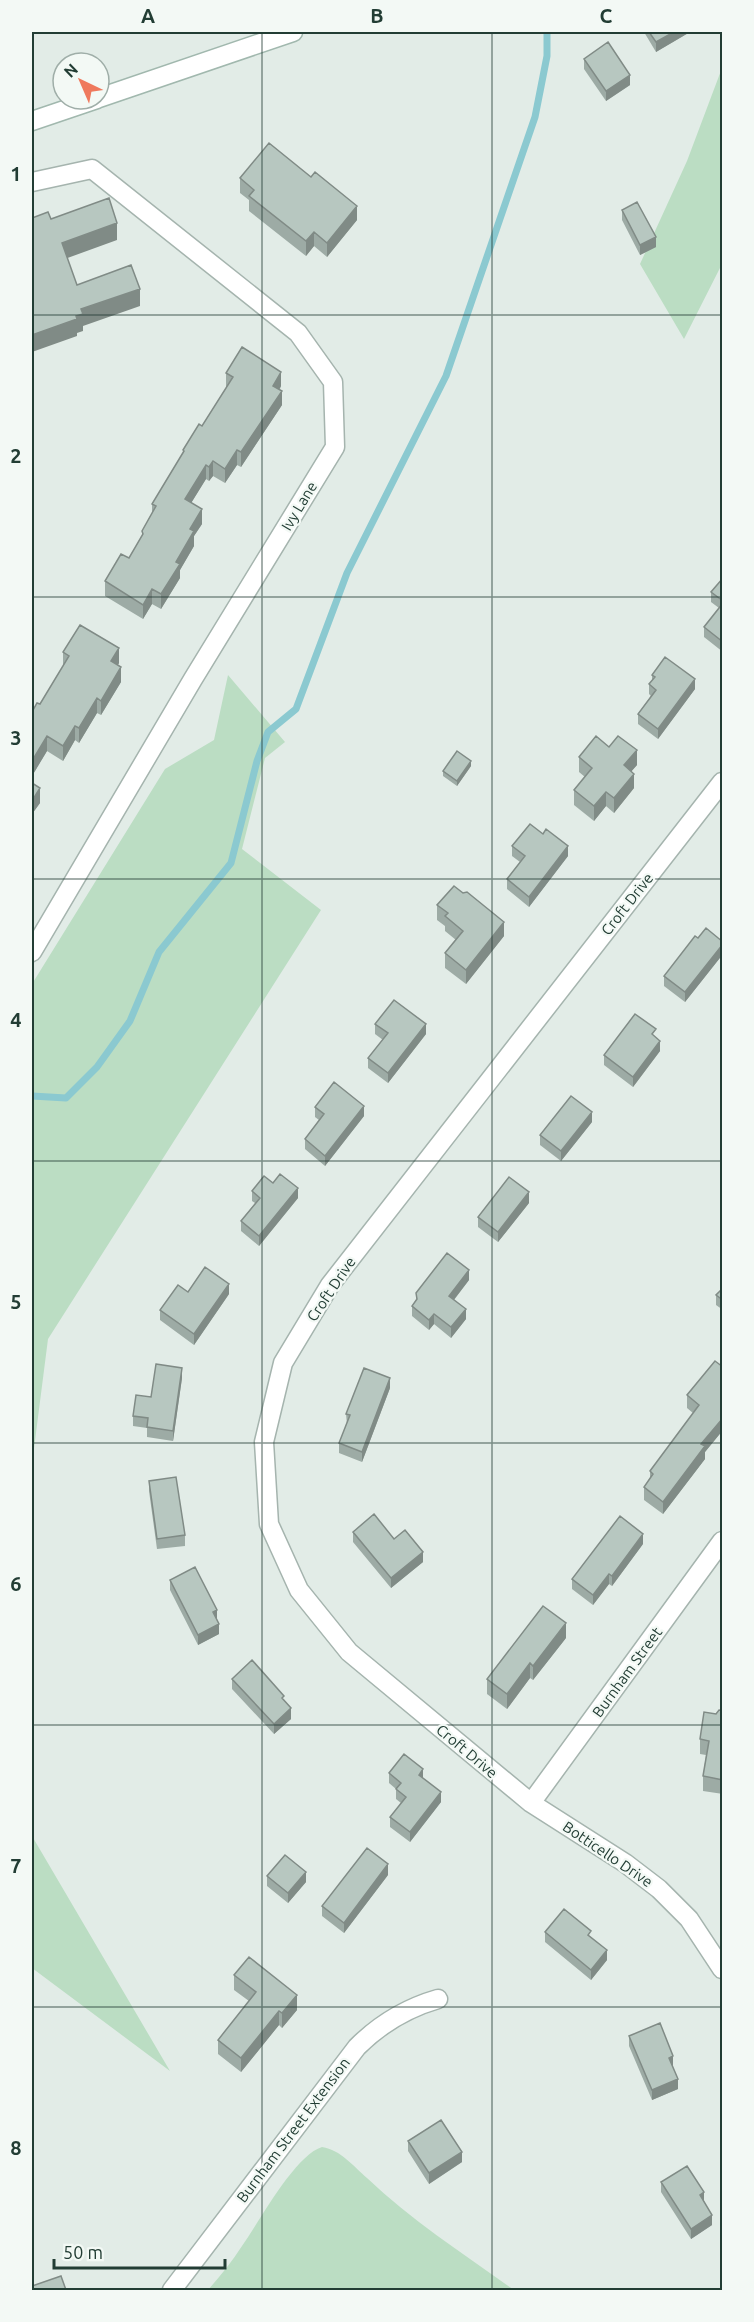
<svg xmlns="http://www.w3.org/2000/svg" width="754" height="2322" font-family="Ubuntu,sans-serif">
  <style>
    .green { fill: #bbddc3 }
    .lines { fill: none; stroke-linecap: round; stroke-linejoin: round }
    .stream { stroke: #8bc9d0; stroke-width: 7 }
    .minor-casing { stroke: #a5b4ae; stroke-width: 21 }
    .secondary-casing { stroke: #a1b8ae; stroke-width: 21 }
    .minor { stroke: #fff; stroke-width: 18 }
    .secondary { stroke: #fff; stroke-width: 18 }
    .wall { fill: #9daba5 }
    .shaded-wall { fill: #808b86 }
    .building { fill: #b7c7c0; stroke: #808b86; stroke-width: 1.5 }
    .grid { fill: none; stroke: #223d34; stroke-width: 1.5; stroke-opacity: 0.55 }
    .labels { text-anchor: middle; dominant-baseline: central; stroke-width: 4.5; stroke-linejoin: round; paint-order: stroke }
    .street-label { font-size: 15px; fill: #223d34; stroke: #f3f9f5 }
    .neatline { fill: none; stroke: #223d34; stroke-width: 2 }
    .grid-label { font-size: 20px; text-anchor: middle; font-weight: bold; fill: #223d34 }
  </style>
  <rect width="100%" height="100%" fill="#e2ece7"/>
  <path class="green" d="M 722,68 L 722,264 L 684,339 L 640,264 L 687,161 Z
    M 228,675 L 285,742 L 265,758 L 242,849 L 321,910 L 48,1339 L 32,1464 L 32,984 L 165,769 L 214,740 Z
    M 32,1836 L 170,2071 L 32,1968 Z
    M 322,2147 C 341,2150 353,2166 367,2178 C 412,2221 464,2254 514,2290 L 208,2290 C 220,2276 232,2262 242,2246 C 259,2222 295,2155 322,2147 Z"/>
  <g class="lines">
    <path class="stream" d="M 32,1096 L 66,1098 L 97,1067 L 130,1021 L 159,952 L 231,863 L 257,761 L 268,732 L 296,709 L 347,573 L 446,376 L 535,117 L 547,56 L 547,32"/>
    <defs>
      <path id="minor" d="M 32,182 L 92,169 L 298,333 L 333,382 L 335,447 L 193,679 L 32,952
        M 722,782 L 330,1285 L 283,1363 L 264,1442 L 269,1524 L 299,1590 L 349,1652 L 531,1803 L 625,1863 L 659,1889 L 689,1919 L 722,1969
        M 531,1803 L 722,1541
        M 172,2290 L 357,2047 C 380,2024 407,2008 438,1999"/>
      <path id="secondary" d="M 99,98 L 293,32
        M 32,121 L 97,99"/>
    </defs>
    <use href="#minor" class="minor-casing"/>
    <use href="#secondary" class="secondary-casing"/>
    <use href="#minor" class="minor"/>
    <use href="#secondary" class="secondary"/>
  </g>
  <path class="wall" d="M 644,32 L 690,32 L 656,52 Z
    M 584,59 L 630,85 L 606,101 L 584,69 Z
    M 240,178 L 357,220 L 327,257 L 314,246 L 306,256 L 249,211 L 249,200 L 240,193 Z
    M 622,210 L 656,247 L 640,255 L 622,220 Z
    M 226,373 L 281,386 L 280,389 L 282,405 L 241,467 L 237,465 L 225,483 L 213,476 L 209,481 L 206,479 L 191,503 L 202,524 L 194,536 L 194,546 L 180,570 L 180,578 L 161,609 L 152,604 L 143,619 L 105,596 L 105,581 L 129,558 L 142,536 L 142,531 L 152,513 L 152,504 L 183,453 L 183,450 L 202,426 L 226,388 Z
    M 723,578 L 723,652 L 704,637 L 704,627 L 719,608 L 711,602 L 711,592 Z
    M 63,652 L 119,663 L 118,665 L 121,682 L 101,715 L 97,713 L 79,743 L 75,740 L 63,761 L 47,751 L 32,776 L 32,783 L 40,803 L 32,814 L 32,823 L 32,712 L 40,704 L 63,666 Z
    M 652,675 L 695,689 L 658,739 L 638,724 L 638,714 L 651,696 L 649,694 L 649,684 L 652,681 Z
    M 609,747 L 637,765 L 631,771 L 634,788 L 614,813 L 606,806 L 594,821 L 574,805 L 574,790 L 585,777 L 579,772 L 579,757 Z
    M 471,766 L 457,786 L 443,776 L 443,771 Z
    M 543,834 L 568,856 L 529,907 L 507,889 L 507,879 L 520,862 L 512,856 L 512,846 Z
    M 437,905 L 504,936 L 466,984 L 445,968 L 445,953 L 456,940 L 445,931 L 445,926 L 437,920 Z
    M 698,938 L 723,942 L 723,954 L 685,1002 L 664,986 L 664,976 Z
    M 375,1024 L 426,1034 L 388,1083 L 368,1068 L 368,1058 L 383,1040 L 375,1034 Z
    M 656,1037 L 660,1051 L 633,1087 L 604,1065 L 604,1055 Z
    M 315,1107 L 364,1116 L 325,1166 L 305,1149 L 305,1139 L 319,1120 L 315,1117 Z
    M 592,1122 L 561,1161 L 540,1145 L 540,1135 Z
    M 273,1183 L 298,1198 L 259,1246 L 241,1231 L 241,1221 L 255,1203 L 252,1201 L 252,1191 Z
    M 529,1203 L 498,1242 L 478,1227 L 478,1217 Z
    M 469,1280 L 454,1300 L 466,1319 L 451,1338 L 434,1324 L 429,1330 L 412,1316 L 412,1306 L 416,1300 L 416,1293 Z
    M 723,1288 L 723,1310 L 716,1305 L 716,1295 Z
    M 229,1294 L 194,1345 L 160,1320 L 160,1310 Z
    M 723,1367 L 723,1430 L 705,1452 L 705,1459 L 663,1514 L 644,1500 L 644,1487 L 650,1478 L 650,1471 L 693,1413 L 687,1408 L 687,1395 Z
    M 182,1378 L 173,1441 L 147,1437 L 147,1428 L 133,1426 L 133,1416 L 151,1397 Z
    M 390,1388 L 362,1462 L 339,1453 L 339,1443 L 347,1424 L 346,1414 Z
    M 149,1481 L 185,1535 L 185,1546 L 157,1549 L 149,1491 Z
    M 353,1532 L 394,1539 L 423,1562 L 391,1588 L 353,1542 Z
    M 643,1544 L 612,1586 L 609,1584 L 593,1605 L 572,1589 L 572,1579 Z
    M 170,1580 L 217,1619 L 219,1634 L 198,1645 L 170,1590 Z
    M 566,1638 L 533,1680 L 530,1678 L 507,1709 L 487,1694 L 487,1679 Z
    M 232,1679 L 284,1701 L 291,1719 L 274,1734 L 232,1689 Z
    M 723,1711 L 723,1794 L 703,1791 L 703,1776 L 706,1755 L 700,1754 L 700,1739 L 716,1714 Z
    M 389,1773 L 423,1778 L 441,1802 L 410,1842 L 390,1827 L 390,1817 L 401,1803 L 396,1799 L 396,1789 L 389,1783 Z
    M 388,1875 L 344,1933 L 322,1916 L 322,1906 Z
    M 267,1876 L 306,1882 L 288,1903 L 267,1886 Z
    M 545,1932 L 591,1937 L 607,1960 L 591,1980 L 545,1942 Z
    M 234,1975 L 297,2010 L 282,2028 L 279,2025 L 241,2072 L 218,2054 L 218,2040 L 249,2001 L 234,1990 Z
    M 629,2036 L 673,2066 L 672,2066 L 678,2089 L 652,2100 L 629,2046 Z
    M 408,2141 L 462,2162 L 429,2184 L 408,2151 Z
    M 661,2182 L 704,2201 L 712,2225 L 691,2239 L 661,2192 Z"/>
  <path class="shaded-wall" d="M 674,32 L 690,32 L 656,52 L 656,42 Z
    M 630,75 L 630,85 L 606,101 L 606,91 Z
    M 357,206 L 357,220 L 327,257 L 327,243 Z
    M 117,223 L 117,240 L 62,260 L 62,243 Z
    M 314,232 L 314,246 L 306,256 L 306,241 Z
    M 656,237 L 656,247 L 640,255 L 640,245 Z
    M 140,289 L 140,306 L 83,326 L 83,331 L 77,333 L 77,336 L 32,352 L 32,335 L 76,316 L 81,309 Z
    M 281,372 L 281,386 L 273,400 L 273,386 Z
    M 282,391 L 282,405 L 241,467 L 241,452 Z
    M 237,450 L 237,465 L 225,483 L 225,469 Z
    M 213,461 L 213,476 L 209,481 L 209,467 Z
    M 206,465 L 206,479 L 185,513 L 185,499 Z
    M 202,509 L 202,524 L 194,536 L 194,546 L 180,570 L 180,578 L 161,609 L 161,594 L 190,529 Z
    M 152,589 L 152,604 L 143,619 L 143,605 Z
    M 119,648 L 119,663 L 111,676 L 111,661 Z
    M 121,667 L 121,682 L 101,715 L 101,701 Z
    M 695,679 L 695,689 L 658,739 L 658,729 Z
    M 97,698 L 97,713 L 79,743 L 79,728 Z
    M 75,726 L 75,740 L 63,761 L 63,746 Z
    M 47,736 L 47,751 L 32,776 L 32,787 L 32,761 Z
    M 637,750 L 637,765 L 624,780 L 624,765 Z
    M 471,761 L 471,766 L 457,786 L 457,781 Z
    M 634,774 L 634,788 L 614,813 L 614,798 Z
    M 40,788 L 40,803 L 32,814 L 32,823 L 32,801 Z
    M 606,792 L 606,806 L 594,821 L 594,806 Z
    M 568,846 L 568,856 L 529,907 L 529,897 Z
    M 504,922 L 504,936 L 466,984 L 466,970 Z
    M 723,944 L 723,954 L 685,1002 L 685,992 Z
    M 426,1024 L 426,1034 L 388,1083 L 388,1073 Z
    M 660,1041 L 660,1051 L 633,1087 L 633,1077 Z
    M 364,1106 L 364,1116 L 325,1166 L 325,1156 Z
    M 592,1112 L 592,1122 L 561,1161 L 561,1151 Z
    M 298,1188 L 298,1198 L 259,1246 L 259,1236 Z
    M 529,1192 L 529,1203 L 498,1242 L 498,1232 Z
    M 469,1270 L 469,1280 L 449,1306 L 449,1296 Z
    M 229,1284 L 229,1294 L 194,1345 L 194,1334 Z
    M 466,1309 L 466,1319 L 451,1338 L 451,1327 Z
    M 434,1314 L 434,1324 L 429,1330 L 429,1320 Z
    M 182,1368 L 182,1378 L 173,1441 L 173,1431 Z
    M 390,1378 L 390,1388 L 362,1462 L 362,1452 Z
    M 723,1418 L 723,1430 L 705,1452 L 705,1459 L 663,1514 L 663,1502 L 701,1444 Z
    M 643,1534 L 643,1544 L 612,1586 L 612,1576 Z
    M 423,1552 L 423,1562 L 391,1588 L 391,1578 Z
    M 609,1574 L 609,1584 L 593,1605 L 593,1595 Z
    M 217,1610 L 217,1620 L 213,1612 Z
    M 566,1623 L 566,1638 L 533,1680 L 533,1666 Z
    M 219,1624 L 219,1634 L 198,1645 L 198,1635 Z
    M 530,1663 L 530,1678 L 507,1709 L 507,1694 Z
    M 291,1708 L 291,1719 L 274,1734 L 274,1724 Z
    M 423,1769 L 423,1779 L 419,1775 Z
    M 441,1792 L 441,1802 L 410,1842 L 410,1832 Z
    M 388,1864 L 388,1875 L 344,1933 L 344,1923 Z
    M 306,1872 L 306,1882 L 288,1903 L 288,1893 Z
    M 607,1950 L 607,1960 L 591,1980 L 591,1970 Z
    M 297,1995 L 297,2010 L 282,2028 L 282,2013 Z
    M 279,2011 L 279,2025 L 241,2072 L 241,2058 Z
    M 673,2056 L 673,2066 L 669,2068 L 669,2058 Z
    M 678,2079 L 678,2089 L 652,2100 L 652,2090 Z
    M 462,2152 L 462,2162 L 429,2184 L 429,2173 Z
    M 704,2192 L 704,2202 L 700,2195 Z
    M 712,2215 L 712,2225 L 691,2239 L 691,2229 Z"/>
  <path class="building" d="M 649,32 L 674,32 L 656,42 Z
    M 608,42 L 630,75 L 606,91 L 584,59 Z
    M 269,143 L 311,177 L 315,172 L 357,206 L 327,243 L 314,232 L 306,241 L 249,196 L 254,190 L 240,178 Z
    M 109,198 L 117,223 L 62,243 L 77,285 L 131,265 L 140,289 L 81,309 L 83,314 L 76,316 L 77,319 L 32,335 L 32,218 L 48,212 L 51,219 Z
    M 637,202 L 656,237 L 640,245 L 622,210 Z
    M 242,347 L 281,372 L 273,386 L 282,391 L 241,452 L 237,450 L 225,469 L 213,461 L 209,467 L 206,465 L 185,499 L 202,509 L 190,529 L 194,531 L 176,562 L 180,564 L 161,594 L 152,589 L 143,605 L 105,581 L 121,554 L 129,558 L 143,534 L 142,531 L 156,506 L 152,504 L 184,451 L 183,450 L 199,424 L 202,426 L 233,377 L 226,373 Z
    M 723,578 L 723,601 L 711,592 Z
    M 723,603 L 723,642 L 704,627 Z
    M 80,625 L 119,648 L 111,661 L 121,667 L 101,701 L 97,698 L 79,728 L 75,726 L 63,746 L 47,736 L 32,761 L 32,712 L 37,703 L 40,704 L 69,656 L 63,652 Z
    M 665,657 L 695,679 L 658,729 L 638,714 L 656,690 L 649,684 L 655,677 L 652,675 Z
    M 596,736 L 609,747 L 618,736 L 637,750 L 624,765 L 634,774 L 614,798 L 606,792 L 594,806 L 574,790 L 592,768 L 579,757 Z
    M 457,751 L 471,761 L 457,781 L 443,771 Z
    M 32,783 L 40,788 L 32,801 Z
    M 530,824 L 543,834 L 546,829 L 568,846 L 529,897 L 507,879 L 525,856 L 512,846 Z
    M 454,886 L 463,893 L 467,892 L 504,922 L 466,970 L 445,953 L 463,931 L 445,916 L 448,913 L 437,905 Z
    M 706,928 L 723,942 L 723,944 L 685,992 L 664,976 L 695,936 L 698,938 Z
    M 394,1000 L 426,1024 L 388,1073 L 368,1058 L 388,1033 L 375,1024 Z
    M 635,1014 L 656,1029 L 652,1034 L 660,1041 L 633,1077 L 604,1055 Z
    M 334,1082 L 364,1106 L 325,1156 L 305,1139 L 324,1114 L 315,1107 Z
    M 571,1096 L 592,1112 L 561,1151 L 540,1135 Z
    M 280,1174 L 298,1188 L 259,1236 L 241,1221 L 260,1198 L 252,1191 L 264,1176 L 273,1183 Z
    M 509,1177 L 529,1192 L 498,1232 L 478,1217 Z
    M 447,1253 L 469,1270 L 449,1296 L 466,1309 L 451,1327 L 434,1314 L 429,1320 L 412,1306 L 417,1299 L 416,1293 Z
    M 205,1267 L 229,1284 L 194,1334 L 160,1310 L 178,1285 L 188,1292 Z
    M 723,1288 L 723,1300 L 716,1295 Z
    M 715,1361 L 723,1367 L 723,1418 L 701,1444 L 705,1446 L 663,1502 L 644,1487 L 653,1474 L 650,1471 L 699,1405 L 687,1395 Z
    M 156,1364 L 182,1368 L 173,1431 L 147,1427 L 148,1418 L 133,1416 L 136,1395 L 151,1397 Z
    M 364,1368 L 390,1378 L 362,1452 L 339,1443 L 350,1415 L 346,1414 Z
    M 176,1477 L 185,1535 L 157,1539 L 149,1481 Z
    M 374,1514 L 394,1539 L 405,1530 L 423,1552 L 391,1578 L 353,1532 Z
    M 620,1516 L 643,1534 L 612,1576 L 609,1574 L 593,1595 L 572,1579 Z
    M 195,1567 L 217,1610 L 213,1612 L 219,1624 L 198,1635 L 170,1580 Z
    M 543,1606 L 566,1623 L 533,1666 L 530,1663 L 507,1694 L 487,1679 Z
    M 252,1660 L 284,1696 L 282,1698 L 291,1708 L 274,1724 L 232,1679 Z
    M 719,1710 L 723,1711 L 723,1780 L 703,1776 L 709,1741 L 700,1739 L 704,1712 L 716,1714 Z
    M 404,1754 L 423,1769 L 419,1775 L 441,1792 L 410,1832 L 390,1817 L 406,1797 L 396,1789 L 401,1783 L 389,1773 Z
    M 367,1848 L 388,1864 L 344,1923 L 322,1906 Z
    M 285,1855 L 306,1872 L 288,1893 L 267,1876 Z
    M 564,1909 L 591,1931 L 588,1935 L 607,1950 L 591,1970 L 545,1932 Z
    M 249,1957 L 297,1995 L 282,2013 L 279,2011 L 241,2058 L 218,2040 L 256,1992 L 234,1975 Z
    M 660,2023 L 673,2056 L 669,2058 L 678,2079 L 652,2090 L 629,2036 Z
    M 441,2120 L 462,2152 L 429,2173 L 408,2141 Z
    M 687,2166 L 704,2192 L 700,2195 L 712,2215 L 691,2229 L 661,2182 Z
    M 61,2276 L 66,2290 L 32,2290 L 32,2286 Z"/>
  <path class="grid" d="M 262,32 L 262,2290M 492,32 L 492,2290M 32,315 L 722,315M 32,597 L 722,597M 32,879 L 722,879M 32,1161 L 722,1161M 32,1443 L 722,1443M 32,1725 L 722,1725M 32,2007 L 722,2007"/>
  <g class="labels">
    <g class="street-label">
      <text transform="translate(299 506) rotate(-59)">Ivy Lane</text>
      <text transform="translate(627 904) rotate(-52)">Croft Drive</text>
      <text transform="translate(331 1289) rotate(-56)">Croft Drive</text>
      <text transform="translate(627 1672) rotate(-54)">Burnham Street</text>
      <text transform="translate(467 1751) rotate(40)">Croft Drive</text>
      <text transform="translate(608 1854) rotate(34)">Botticello Drive</text>
      <text transform="translate(293 2130) rotate(-53)">Burnham Street Extension</text>
    </g>
  </g>
  <rect width="754" height="2322" fill="none" stroke="#f3f9f5" stroke-width="66"/>
  <g transform="translate(81 81) rotate(316)"><circle r="28" fill="#f3f9f5" stroke="#9faea8" stroke-width="1.5"/>
  <path d="M0-4.5L10 22L0 15L-10 22Z" fill="#ef795d"/>
  <text y="-9" font-size="16" font-weight="bold" text-anchor="middle" fill="#223d34">N</text>
  </g>
  <path d="M54 2259v9h171v-9" fill="none" stroke="#223d34" stroke-width="3"/>
  <text x="63" y="2259" font-size="18" fill="#223d34" stroke="#f3f9f5" stroke-width="4.5" paint-order="stroke">50 m</text>
  <rect x="33" y="33" width="688" height="2256" class="neatline"/>
  <g class="grid-label">
    <text x="148" y="23">A</text>
    <text x="377" y="23">B</text>
    <text x="606" y="23">C</text>
    <text x="16" y="181">1</text>
    <text x="16" y="463">2</text>
    <text x="16" y="745">3</text>
    <text x="16" y="1027">4</text>
    <text x="16" y="1309">5</text>
    <text x="16" y="1591">6</text>
    <text x="16" y="1873">7</text>
    <text x="16" y="2155">8</text>
  </g>
</svg>
